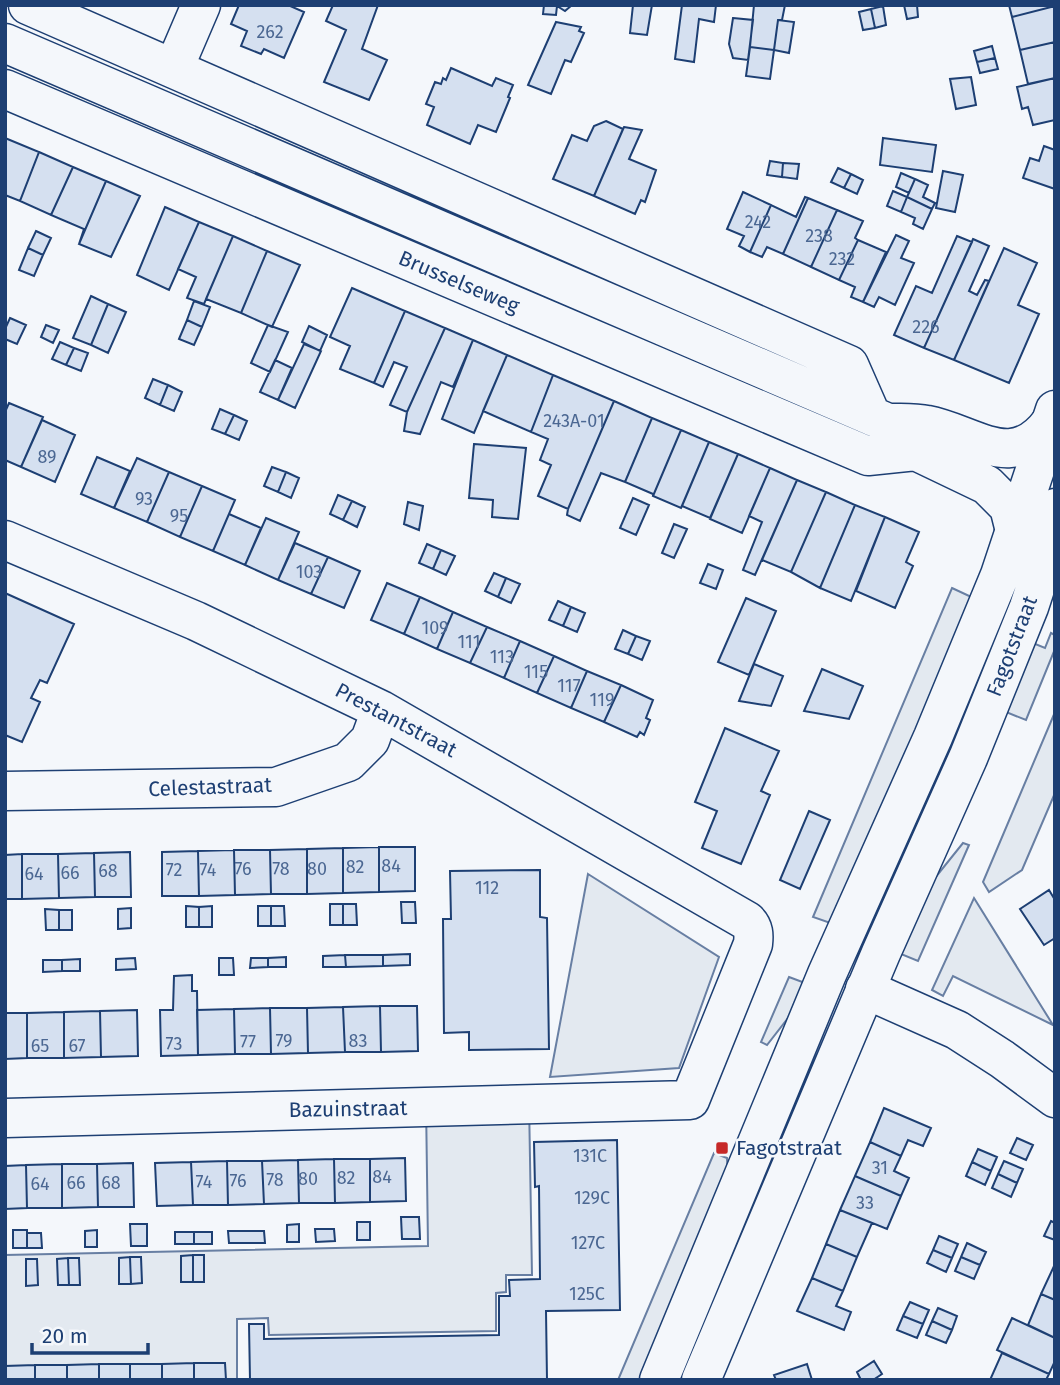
<svg xmlns="http://www.w3.org/2000/svg" width="1060" height="1385" font-family="'Fira Sans',sans-serif">
  <style>
    .grass { fill: #e3e9f0; stroke: #687fa3; stroke-width: 2 }
    .building { fill: #d5e0f0; stroke: #1d3f73; stroke-width: 2 }
    .lines { fill: none; stroke-linecap: round; stroke-linejoin: round }
    .minor-casing { stroke: #1d3f73; stroke-width: 41 }
    .major-casing { stroke: #1d3f73; stroke-width: 41 }
    .minor { stroke: #f4f7fb; stroke-width: 38 }
    .major { stroke: #f4f7fb; stroke-width: 38 }
    .poi-dot { fill: #c62828; stroke: #f4f7fb; stroke-width: 2.5 }
    .labels { text-anchor: middle; dominant-baseline: central; stroke-width: 5; stroke-linejoin: round; paint-order: stroke }
    .number-label { font-size: 18px; fill: #4b6792 }
    .street-label { font-size: 21px; fill: #1d3f73; stroke: #f4f7fb }
    .poi-label { font-size: 21px; fill: #1d3f73; stroke: #f4f7fb; text-anchor: start }
  </style>
  <rect width="100%" height="100%" fill="#f4f7fb"/>
  <path class="grass" d="M 952,588 L 980,601 L 839,926 L 813,917 Z
    M 1051,633 L 1055,635 L 1055,649 L 1026,720 L 1001,710 L 1028,641 L 1045,648 Z
    M 1055,712 L 1055,793 L 1022,870 L 989,892 L 983,882 Z
    M 963,843 L 969,845 L 918,961 L 896,952 L 914,904 Z
    M 588,874 L 719,957 L 679,1068 L 550,1077 Z
    M 974,898 L 1053,1025 L 953,976 L 943,996 L 932,990 Z
    M 789,977 L 813,986 L 767,1045 L 761,1042 Z
    M 529,1101 L 532,1275 L 506,1275 L 506,1292 L 496,1293 L 496,1331 L 269,1335 L 268,1318 L 237,1319 L 237,1380 L 5,1380 L 5,1255 L 428,1246 L 426,1103 Z
    M 714,1153 L 727,1158 L 728,1184 L 646,1380 L 618,1380 Z"/>
  <path class="building" d="M 239,5 L 288,5 L 304,12 L 284,58 L 264,49 L 261,54 L 241,46 L 247,31 L 231,24 Z
    M 333,5 L 378,5 L 362,49 L 387,60 L 369,100 L 324,82 L 346,30 L 326,21 Z
    M 544,5 L 572,5 L 565,11 L 557,6 L 556,15 L 543,14 Z
    M 633,5 L 652,5 L 647,35 L 630,33 Z
    M 682,5 L 716,5 L 714,22 L 699,19 L 694,62 L 675,59 Z
    M 754,5 L 785,5 L 782,20 L 778,20 L 774,50 L 750,47 Z
    M 904,5 L 917,5 L 918,17 L 907,19 Z
    M 1009,5 L 1055,5 L 1055,6 L 1012,17 Z
    M 883,6 L 886,25 L 875,28 L 871,9 Z
    M 1055,6 L 1055,42 L 1020,50 L 1012,17 Z
    M 871,9 L 875,28 L 863,30 L 859,12 Z
    M 733,18 L 753,20 L 748,60 L 733,58 L 729,44 Z
    M 778,20 L 794,22 L 789,53 L 774,50 Z
    M 556,22 L 581,27 L 579,31 L 584,33 L 571,62 L 565,60 L 551,94 L 528,85 Z
    M 1055,42 L 1055,78 L 1028,84 L 1020,50 Z
    M 992,46 L 995,58 L 977,62 L 974,51 Z
    M 750,47 L 774,50 L 770,79 L 746,76 Z
    M 995,58 L 998,69 L 980,73 L 977,62 Z
    M 451,68 L 492,86 L 496,78 L 513,85 L 508,97 L 510,98 L 496,132 L 478,125 L 470,144 L 427,125 L 434,107 L 426,104 L 435,82 L 441,84 L 443,78 L 446,80 Z
    M 971,77 L 976,105 L 956,109 L 950,79 Z
    M 1055,78 L 1055,120 L 1033,125 L 1028,107 L 1022,109 L 1017,87 Z
    M 606,121 L 623,129 L 594,196 L 553,179 L 572,135 L 587,141 L 594,126 Z
    M 624,127 L 642,130 L 629,159 L 656,170 L 645,202 L 641,200 L 635,214 L 594,196 Z
    M 5,138 L 39,152 L 20,201 L 5,195 Z
    M 883,138 L 936,145 L 932,172 L 880,165 Z
    M 1044,146 L 1055,150 L 1055,189 L 1023,178 L 1030,158 L 1039,161 Z
    M 39,152 L 73,167 L 51,215 L 20,201 Z
    M 770,161 L 783,163 L 782,177 L 767,175 Z
    M 783,163 L 799,164 L 797,179 L 782,177 Z
    M 73,167 L 106,181 L 79,244 L 84,229 L 51,215 Z
    M 838,168 L 851,174 L 844,188 L 831,182 Z
    M 943,171 L 963,175 L 955,212 L 936,208 Z
    M 901,173 L 915,179 L 909,193 L 896,187 Z
    M 851,174 L 863,180 L 857,194 L 844,188 Z
    M 915,179 L 928,185 L 923,197 L 935,203 L 932,209 L 907,197 Z
    M 106,181 L 140,196 L 111,257 L 79,244 Z
    M 893,191 L 907,197 L 901,212 L 887,206 Z
    M 743,192 L 771,205 L 750,252 L 739,246 L 744,236 L 727,229 Z
    M 805,197 L 808,198 L 783,254 L 767,247 L 762,257 L 750,252 L 771,205 L 796,217 Z
    M 907,197 L 932,209 L 923,229 L 913,224 L 915,218 L 901,212 Z
    M 808,198 L 837,210 L 811,267 L 783,254 Z
    M 165,207 L 199,222 L 169,290 L 137,275 Z
    M 837,210 L 863,221 L 855,238 L 858,240 L 839,280 L 811,267 Z
    M 199,222 L 233,236 L 204,304 L 187,298 L 196,277 L 178,269 Z
    M 36,231 L 51,238 L 43,255 L 28,248 Z
    M 896,235 L 909,241 L 901,258 L 914,263 L 895,305 L 879,297 L 874,307 L 863,302 Z
    M 233,236 L 267,251 L 241,313 L 206,299 Z
    M 957,236 L 972,242 L 924,348 L 894,335 L 916,286 L 932,293 Z
    M 973,239 L 989,246 L 969,291 L 977,295 L 985,280 L 989,281 L 954,360 L 924,348 Z
    M 858,240 L 886,252 L 863,302 L 851,297 L 855,287 L 839,280 Z
    M 28,248 L 43,255 L 34,276 L 19,270 Z
    M 1004,248 L 1037,263 L 1018,305 L 1039,314 L 1009,383 L 954,360 Z
    M 267,251 L 300,265 L 272,327 L 241,313 Z
    M 352,288 L 405,311 L 374,383 L 340,369 L 350,346 L 330,337 Z
    M 91,296 L 108,304 L 91,345 L 73,338 Z
    M 194,301 L 210,307 L 202,327 L 187,320 Z
    M 108,304 L 126,312 L 108,353 L 91,345 Z
    M 405,311 L 445,328 L 407,412 L 390,405 L 407,367 L 394,362 L 383,387 L 374,383 Z
    M 10,318 L 26,325 L 17,344 L 5,339 L 5,329 Z
    M 187,320 L 202,327 L 194,345 L 179,339 Z
    M 46,325 L 59,330 L 53,343 L 41,337 Z
    M 268,325 L 288,332 L 270,372 L 251,363 Z
    M 309,326 L 327,335 L 320,351 L 302,342 Z
    M 445,328 L 473,340 L 453,387 L 441,382 L 420,434 L 404,431 L 407,412 Z
    M 473,340 L 507,355 L 474,433 L 442,419 Z
    M 60,342 L 74,348 L 66,365 L 52,359 Z
    M 304,344 L 321,351 L 295,408 L 278,400 Z
    M 74,348 L 88,353 L 81,371 L 66,365 Z
    M 507,355 L 553,375 L 531,432 L 483,411 Z
    M 275,360 L 292,368 L 278,400 L 260,392 Z
    M 553,375 L 614,401 L 568,509 L 538,496 L 551,465 L 540,460 L 548,439 L 531,432 Z
    M 153,379 L 168,385 L 160,405 L 145,398 Z
    M 168,385 L 182,392 L 174,411 L 160,405 Z
    M 614,401 L 652,418 L 625,482 L 601,473 L 580,521 L 567,515 L 568,509 Z
    M 9,403 L 43,417 L 21,467 L 5,460 L 5,412 Z
    M 220,409 L 234,415 L 225,434 L 212,429 Z
    M 234,415 L 247,421 L 239,440 L 225,434 Z
    M 652,418 L 681,430 L 653,496 L 653,494 L 625,482 Z
    M 42,420 L 75,435 L 55,482 L 21,467 Z
    M 681,430 L 709,442 L 681,508 L 653,496 Z
    M 709,442 L 738,454 L 710,518 L 682,506 Z
    M 474,444 L 526,448 L 518,519 L 492,517 L 493,500 L 469,498 Z
    M 738,454 L 770,468 L 742,533 L 710,519 Z
    M 97,457 L 130,471 L 114,508 L 81,494 Z
    M 137,458 L 169,472 L 147,522 L 114,508 Z
    M 272,467 L 286,472 L 278,492 L 264,486 Z
    M 770,468 L 797,480 L 755,575 L 743,570 L 762,522 L 749,516 Z
    M 169,472 L 202,486 L 180,537 L 147,522 Z
    M 286,472 L 299,478 L 291,498 L 278,492 Z
    M 797,480 L 826,492 L 791,572 L 762,560 Z
    M 202,486 L 235,500 L 213,551 L 180,537 Z
    M 826,492 L 855,505 L 820,588 L 791,572 Z
    M 338,495 L 352,501 L 343,520 L 330,514 Z
    M 633,498 L 649,505 L 636,535 L 620,528 Z
    M 352,501 L 365,507 L 357,527 L 343,520 Z
    M 408,502 L 423,506 L 419,530 L 404,524 Z
    M 855,505 L 885,517 L 851,601 L 820,588 Z
    M 229,514 L 261,528 L 245,565 L 213,551 Z
    M 885,517 L 919,532 L 906,562 L 913,566 L 895,608 L 856,591 Z
    M 266,518 L 299,532 L 278,580 L 245,565 Z
    M 674,524 L 687,529 L 674,558 L 662,553 Z
    M 295,543 L 328,557 L 311,594 L 278,580 Z
    M 427,544 L 441,550 L 433,569 L 419,563 Z
    M 441,550 L 455,556 L 446,575 L 433,569 Z
    M 328,557 L 360,571 L 344,608 L 311,594 Z
    M 708,564 L 723,570 L 716,589 L 700,583 Z
    M 494,573 L 506,578 L 498,597 L 485,591 Z
    M 506,578 L 520,584 L 511,603 L 498,597 Z
    M 387,583 L 420,597 L 404,634 L 371,620 Z
    M 5,593 L 74,624 L 47,683 L 40,680 L 31,698 L 40,702 L 22,742 L 5,735 Z
    M 420,597 L 453,612 L 437,649 L 404,634 Z
    M 746,598 L 776,611 L 749,675 L 718,662 Z
    M 558,601 L 571,607 L 563,626 L 549,620 Z
    M 571,607 L 585,613 L 577,632 L 563,626 Z
    M 453,612 L 487,627 L 470,663 L 437,649 Z
    M 487,627 L 520,641 L 504,678 L 470,663 Z
    M 623,630 L 636,636 L 628,654 L 615,649 Z
    M 636,636 L 650,641 L 642,660 L 628,654 Z
    M 520,641 L 554,656 L 537,693 L 504,678 Z
    M 554,656 L 587,671 L 571,708 L 537,693 Z
    M 754,664 L 783,676 L 771,706 L 739,701 Z
    M 822,669 L 863,686 L 849,719 L 804,711 Z
    M 587,671 L 621,685 L 604,722 L 571,708 Z
    M 621,685 L 653,700 L 646,718 L 650,720 L 644,735 L 640,732 L 637,737 L 604,722 Z
    M 725,728 L 779,751 L 761,791 L 770,795 L 741,864 L 702,848 L 717,811 L 695,802 Z
    M 809,811 L 830,820 L 800,889 L 780,880 Z
    M 379,847 L 379,892 L 343,893 L 343,848 Z
    M 379,847 L 415,847 L 415,891 L 379,892 Z
    M 343,848 L 343,893 L 307,894 L 307,849 Z
    M 307,849 L 307,894 L 271,894 L 270,850 Z
    M 234,850 L 235,895 L 199,896 L 198,851 Z
    M 234,850 L 270,850 L 271,894 L 235,895 Z
    M 198,851 L 199,896 L 162,896 L 162,852 Z
    M 130,852 L 131,897 L 95,897 L 94,853 Z
    M 94,853 L 95,897 L 59,898 L 58,854 Z
    M 22,854 L 58,854 L 59,898 L 22,899 Z
    M 22,854 L 22,899 L 5,899 L 5,855 Z
    M 540,870 L 540,917 L 547,918 L 549,1049 L 469,1050 L 469,1032 L 444,1033 L 443,919 L 451,919 L 450,871 Z
    M 1049,890 L 1055,900 L 1055,938 L 1044,945 L 1020,909 Z
    M 401,902 L 415,902 L 416,923 L 402,923 Z
    M 330,904 L 343,904 L 343,925 L 330,925 Z
    M 343,904 L 356,904 L 357,925 L 343,925 Z
    M 186,906 L 199,907 L 199,927 L 186,927 Z
    M 212,906 L 212,927 L 199,927 L 199,907 Z
    M 258,906 L 271,906 L 271,926 L 258,926 Z
    M 271,906 L 284,906 L 285,926 L 271,926 Z
    M 131,908 L 131,928 L 118,929 L 118,909 Z
    M 45,909 L 59,910 L 59,930 L 46,930 Z
    M 59,910 L 72,910 L 72,930 L 59,930 Z
    M 410,954 L 410,965 L 383,966 L 383,955 Z
    M 345,955 L 346,967 L 323,967 L 323,956 Z
    M 345,955 L 383,955 L 383,966 L 346,967 Z
    M 286,957 L 286,967 L 268,967 L 268,958 Z
    M 135,958 L 136,969 L 116,970 L 116,959 Z
    M 219,958 L 233,958 L 234,975 L 219,975 Z
    M 251,958 L 268,958 L 268,967 L 250,968 Z
    M 80,959 L 80,971 L 62,971 L 62,960 Z
    M 43,960 L 62,960 L 62,971 L 43,972 Z
    M 192,975 L 192,991 L 197,991 L 198,1055 L 161,1056 L 160,1010 L 173,1010 L 174,976 Z
    M 380,1006 L 381,1052 L 345,1052 L 343,1007 Z
    M 380,1006 L 417,1006 L 418,1051 L 381,1052 Z
    M 343,1007 L 345,1052 L 308,1053 L 307,1008 Z
    M 270,1008 L 271,1054 L 235,1054 L 234,1009 Z
    M 270,1008 L 307,1008 L 308,1053 L 271,1054 Z
    M 234,1009 L 235,1054 L 198,1055 L 197,1010 Z
    M 137,1010 L 138,1056 L 101,1057 L 100,1011 Z
    M 100,1011 L 101,1057 L 64,1058 L 64,1012 Z
    M 64,1012 L 64,1058 L 27,1058 L 27,1013 Z
    M 5,1013 L 27,1013 L 27,1058 L 5,1059 Z
    M 884,1108 L 931,1128 L 923,1146 L 908,1140 L 901,1156 L 870,1142 Z
    M 1017,1138 L 1033,1145 L 1026,1160 L 1010,1153 Z
    M 617,1140 L 620,1310 L 546,1311 L 547,1380 L 250,1380 L 249,1324 L 264,1324 L 264,1339 L 499,1335 L 499,1296 L 510,1296 L 509,1280 L 540,1279 L 539,1186 L 535,1187 L 534,1142 Z
    M 870,1142 L 901,1156 L 894,1171 L 909,1178 L 901,1196 L 855,1176 Z
    M 978,1149 L 997,1157 L 991,1171 L 972,1162 Z
    M 405,1158 L 406,1201 L 370,1202 L 370,1159 Z
    M 334,1159 L 370,1159 L 370,1202 L 335,1203 Z
    M 334,1159 L 335,1203 L 299,1203 L 298,1160 Z
    M 298,1160 L 299,1203 L 264,1204 L 262,1161 Z
    M 227,1161 L 228,1205 L 193,1205 L 191,1162 Z
    M 227,1161 L 262,1161 L 264,1204 L 228,1205 Z
    M 1004,1161 L 1023,1169 L 1017,1183 L 998,1174 Z
    M 191,1162 L 193,1205 L 157,1206 L 155,1163 Z
    M 972,1162 L 991,1171 L 985,1185 L 966,1176 Z
    M 133,1163 L 134,1207 L 98,1207 L 97,1164 Z
    M 62,1164 L 97,1164 L 98,1207 L 62,1208 Z
    M 62,1164 L 62,1208 L 27,1208 L 26,1165 Z
    M 26,1165 L 27,1208 L 5,1209 L 5,1166 Z
    M 998,1174 L 1017,1183 L 1011,1197 L 992,1188 Z
    M 855,1176 L 901,1196 L 887,1229 L 840,1210 Z
    M 840,1210 L 872,1223 L 857,1257 L 826,1244 Z
    M 401,1217 L 419,1217 L 420,1239 L 402,1239 Z
    M 1051,1221 L 1055,1223 L 1055,1240 L 1044,1236 Z
    M 357,1222 L 370,1222 L 370,1240 L 357,1240 Z
    M 130,1224 L 147,1224 L 147,1246 L 131,1246 Z
    M 299,1224 L 299,1242 L 287,1242 L 287,1225 Z
    M 315,1229 L 334,1229 L 335,1241 L 316,1242 Z
    M 13,1230 L 27,1230 L 27,1248 L 13,1248 Z
    M 97,1230 L 97,1247 L 85,1247 L 85,1231 Z
    M 228,1231 L 264,1231 L 265,1243 L 229,1243 Z
    M 175,1232 L 194,1232 L 194,1244 L 175,1244 Z
    M 194,1232 L 212,1232 L 212,1244 L 194,1244 Z
    M 27,1233 L 41,1233 L 42,1248 L 27,1248 Z
    M 939,1236 L 958,1244 L 952,1258 L 933,1250 Z
    M 967,1243 L 986,1252 L 980,1265 L 961,1257 Z
    M 826,1244 L 857,1257 L 843,1291 L 812,1278 Z
    M 933,1250 L 952,1258 L 946,1272 L 927,1263 Z
    M 193,1255 L 193,1282 L 181,1282 L 181,1256 Z
    M 193,1255 L 204,1255 L 204,1282 L 193,1282 Z
    M 130,1257 L 141,1257 L 142,1283 L 131,1284 Z
    M 130,1257 L 131,1284 L 119,1284 L 119,1258 Z
    M 961,1257 L 980,1265 L 974,1279 L 955,1271 Z
    M 68,1258 L 79,1258 L 80,1285 L 69,1285 Z
    M 68,1258 L 69,1285 L 58,1285 L 57,1259 Z
    M 26,1259 L 37,1259 L 38,1285 L 26,1286 Z
    M 1055,1264 L 1055,1300 L 1041,1294 Z
    M 812,1278 L 843,1291 L 836,1306 L 851,1312 L 844,1330 L 797,1311 Z
    M 1041,1294 L 1055,1300 L 1055,1338 L 1028,1325 Z
    M 910,1302 L 929,1310 L 923,1324 L 903,1316 Z
    M 938,1308 L 957,1316 L 952,1330 L 932,1321 Z
    M 903,1316 L 923,1324 L 917,1338 L 897,1330 Z
    M 1012,1318 L 1055,1338 L 1055,1361 L 1049,1374 L 997,1350 Z
    M 932,1321 L 952,1330 L 946,1343 L 926,1335 Z
    M 1002,1353 L 1049,1374 L 1046,1380 L 990,1380 Z
    M 874,1361 L 882,1374 L 873,1380 L 861,1380 L 857,1372 Z
    M 194,1363 L 194,1380 L 162,1380 L 162,1364 Z
    M 194,1363 L 225,1363 L 226,1380 L 194,1380 Z
    M 99,1364 L 99,1380 L 67,1380 L 67,1365 Z
    M 99,1364 L 130,1364 L 130,1380 L 99,1380 Z
    M 130,1364 L 162,1364 L 162,1380 L 130,1380 Z
    M 807,1364 L 812,1380 L 776,1380 L 774,1375 Z
    M 35,1365 L 35,1380 L 5,1380 L 5,1366 Z
    M 35,1365 L 67,1365 L 67,1380 L 35,1380 Z"/>
  <g class="lines">
    <defs>
      <path id="minor" d="M 28,5 L 849,365 L 871,415
        M 5,43 L 888,423 L 916,451 L 987,485 L 1009,507 L 1015,531
        M 174,68 L 201,5
        M 5,89 L 868,456 L 916,451
        M 888,423 C 901,423 914,422 927,425 C 974,434 1013,474 1051,422
        M 1015,531 L 1036,514 L 1055,508
        M 5,540 L 196,621 L 381,710 L 747,921 C 754,928 754,935 753,944 L 690,1100 L 5,1118
        M 5,791 L 276,787 L 348,762 L 370,740 L 381,710
        M 865,989 L 957,1030 L 1002,1059 L 1055,1098"/>
      <path id="major" d="M 659,1380 L 827,974 L 933,737 L 1000,575 L 1055,410
        M 701,1380 L 881,953 L 968,758 L 1029,607 L 1055,528"/>
    </defs>
    <use href="#minor" class="minor-casing"/>
    <use href="#major" class="major-casing"/>
    <use href="#minor" class="minor"/>
    <use href="#major" class="major"/>
  </g>
  <rect class="poi-dot" x="715" y="1141" width="14" height="14" rx="3.5"/>
  <g class="labels">
    <g class="number-label">
      <text x="270" y="32">262</text>
      <text x="758" y="222">242</text>
      <text x="819" y="236">238</text>
      <text x="842" y="259">232</text>
      <text x="926" y="327">226</text>
      <text x="574" y="421">243A-01</text>
      <text x="47" y="457">89</text>
      <text x="144" y="499">93</text>
      <text x="179" y="516">95</text>
      <text x="309" y="572">103</text>
      <text x="435" y="628">109</text>
      <text x="469" y="642">111</text>
      <text x="502" y="657">113</text>
      <text x="536" y="672">115</text>
      <text x="569" y="686">117</text>
      <text x="602" y="700">119</text>
      <text x="391" y="866">84</text>
      <text x="355" y="867">82</text>
      <text x="243" y="869">76</text>
      <text x="281" y="869">78</text>
      <text x="317" y="869">80</text>
      <text x="174" y="870">72</text>
      <text x="208" y="870">74</text>
      <text x="108" y="871">68</text>
      <text x="70" y="873">66</text>
      <text x="34" y="874">64</text>
      <text x="487" y="888">112</text>
      <text x="284" y="1041">79</text>
      <text x="358" y="1041">83</text>
      <text x="248" y="1042">77</text>
      <text x="174" y="1044">73</text>
      <text x="40" y="1046">65</text>
      <text x="77" y="1046">67</text>
      <text x="590" y="1156">131C</text>
      <text x="880" y="1168">31</text>
      <text x="382" y="1177">84</text>
      <text x="346" y="1178">82</text>
      <text x="308" y="1179">80</text>
      <text x="275" y="1180">78</text>
      <text x="238" y="1181">76</text>
      <text x="204" y="1182">74</text>
      <text x="76" y="1183">66</text>
      <text x="111" y="1183">68</text>
      <text x="40" y="1184">64</text>
      <text x="592" y="1198">129C</text>
      <text x="865" y="1203">33</text>
      <text x="588" y="1243">127C</text>
      <text x="587" y="1294">125C</text>
    </g>
    <g class="street-label">
      <text transform="translate(459 282) rotate(23)">Brusselseweg</text>
      <text transform="translate(1012 646) rotate(-69)">Fagotstraat</text>
      <text transform="translate(396 720) rotate(28)">Prestantstraat</text>
      <text transform="translate(210 787) rotate(-2)">Celestastraat</text>
      <text transform="translate(348 1109) rotate(-1)">Bazuinstraat</text>
    </g>
    <g class="poi-label">
      <text x="736" y="1148">Fagotstraat</text>
    </g>
  </g>
  <rect width="1060" height="1385" fill="none" stroke="#1d3f73" stroke-width="14"/>
  <path d="M32 1343v10h116v-10" fill="none" stroke="#1d3f73" stroke-width="3.5"/>
  <text x="42" y="1343" font-size="21" fill="#1d3f73" stroke="#f4f7fb" stroke-width="5" paint-order="stroke">20 m</text>
</svg>
